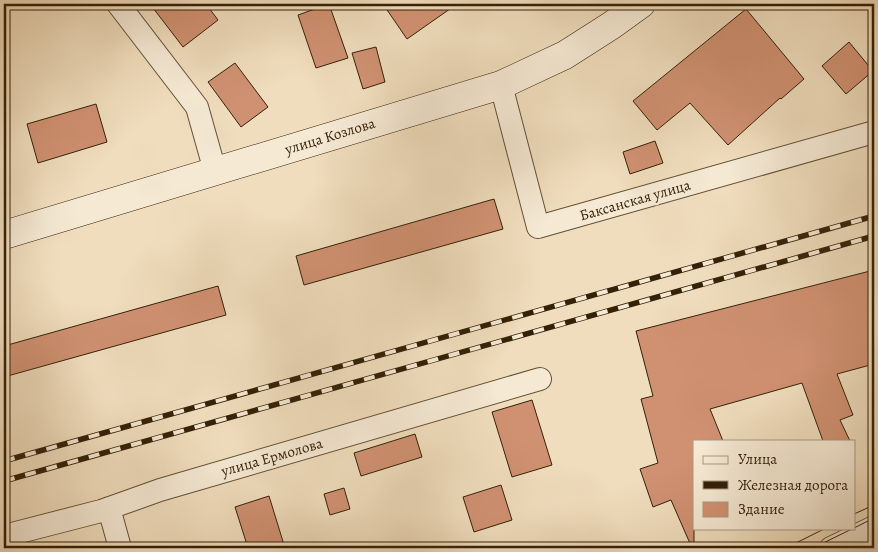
<svg xmlns="http://www.w3.org/2000/svg" width="878" height="552" font-family="Alegreya,serif">
  <style>
    .building { fill: #d09172; stroke: #342107 }
    .lines { fill: none; stroke-linecap: round; stroke-linejoin: round }
    .street-casing { stroke: #635034; stroke-width: 24 }
    .secondary-casing { stroke: #342107; stroke-width: 29 }
    .street { stroke: #f5e9d4; stroke-width: 22 }
    .secondary { stroke: #f5e9d4; stroke-width: 28 }
    .tram { stroke: #342107; stroke-width: 1 }
    .rail-casing { stroke: #342107; stroke-width: 5.5 }
    .rail { stroke: #f5e9d4; stroke-width: 4; stroke-dasharray: 11; stroke-linecap: butt }
    .labels { text-anchor: middle; dominant-baseline: central; stroke-width: 5; stroke-linejoin: round; paint-order: stroke }
    .street-label { font-size: 15px; fill: #342107; stroke: #f5e9d4 }
  </style>
  <rect width="100%" height="100%" fill="#f0ddbd"/>
  <filter id="stains"><feTurbulence type="fractalNoise" baseFrequency=".004" numOctaves="4"/><feColorMatrix values="0 0 0 0 .2 0 0 0 0 .09 0 0 0 0 .02 0 0 0 .5 -.17"/></filter>
  <radialGradient id="worn" r=".72"><stop offset=".6" stop-color="#630" stop-opacity="0"/><stop offset="1" stop-color="#630" stop-opacity=".3"/></radialGradient>
  <path class="building" d="M 150,4 L 206,4 L 218,20 L 183,47 Z
    M 329,4 L 348,58 L 316,68 L 298,15 Z
    M 383,4 L 457,4 L 407,39 Z
    M 746,9 L 804,79 L 781,99 L 780,98 L 728,145 L 690,103 L 657,130 L 633,101 Z
    M 849,42 L 873,71 L 846,94 L 822,66 Z
    M 376,47 L 385,82 L 363,89 L 352,53 Z
    M 235,63 L 268,107 L 241,127 L 208,82 Z
    M 96,104 L 107,142 L 38,163 L 27,124 Z
    M 655,141 L 663,163 L 630,174 L 623,152 Z
    M 494,199 L 503,229 L 304,285 L 296,256 Z
    M 874,270 L 874,364 L 837,374 L 853,415 L 840,420 L 850,441 L 823,441 L 802,383 L 710,409 L 723,441 L 694,441 L 694,548 L 692,548 L 671,500 L 653,507 L 640,469 L 658,463 L 641,399 L 653,396 L 636,331 Z
    M 218,286 L 226,315 L 4,377 L 4,346 Z
    M 532,400 L 552,465 L 512,477 L 492,412 Z
    M 415,434 L 422,457 L 361,476 L 354,453 Z
    M 501,485 L 512,520 L 474,532 L 463,497 Z
    M 344,488 L 350,509 L 330,515 L 324,494 Z
    M 269,496 L 285,548 L 248,548 L 235,507 Z"/>
  <g class="lines">
    <defs>
      <path id="street" d="M 118,4 L 197,107 L 215,171
        M 501,85 L 538,227 L 874,132
        M 109,508 L 120,548
        M 4,536 L 101,511 L 160,490 L 540,379
        M 831,548 L 874,527"/>
      <path id="secondary" d="M 4,235 L 501,85 L 565,55 L 612,25 L 641,4"/>
    </defs>
    <use href="#street" class="street-casing"/>
    <use href="#secondary" class="secondary-casing"/>
    <use href="#street" class="street"/>
    <use href="#secondary" class="secondary"/>
    <path class="tram" d="M 854,514 L 874,505
      M 854,528 L 874,518
      M 786,548 L 826,528
      M 813,548 L 854,528"/>
    <defs>
      <path id="rail" d="M 4,461 L 874,216
        M 4,481 L 874,236"/>
    </defs>
    <use href="#rail" class="rail-casing"/>
    <use href="#rail" class="rail"/>
  </g>
  <g class="labels">
    <g class="street-label">
      <text transform="translate(330 136) rotate(-17)">улица Козлова</text>
      <text transform="translate(635 200) rotate(-16)">Баксанская улица</text>
      <text transform="translate(272 457) rotate(-16)">улица Ермолова</text>
    </g>
  </g>
  <rect width="878" height="552" fill="none" stroke="#f0ddbd" stroke-width="20"/>
  <rect x="5" y="5" width="868" height="542" fill="none" stroke="#342107" stroke-width="2.5"/>
  <rect x="10" y="10" width="858" height="532" fill="none" stroke="#342107"/>
  <rect x="693" y="440" width="162" height="90" fill="#f5e9d4" stroke="#a89982"/>
  <rect x="703" y="456" width="25" height="8" fill="#f5e9d4" stroke="#a89982"/>
  <text x="738" y="464" font-size="15" fill="#342107">Улица</text>
  <rect x="703" y="481" width="25" height="8" fill="#342107" stroke="#a89982"/>
  <text x="738" y="490" font-size="15" fill="#342107">Железная дорога</text>
  <rect x="703" y="502" width="25" height="15" fill="#d09172" stroke="#a89982"/>
  <text x="738" y="514" font-size="15" fill="#342107">Здание</text>
  <rect width="100%" height="100%" filter="url(#stains)"/>
  <rect width="100%" height="100%" fill="url(#worn)"/>
</svg>
